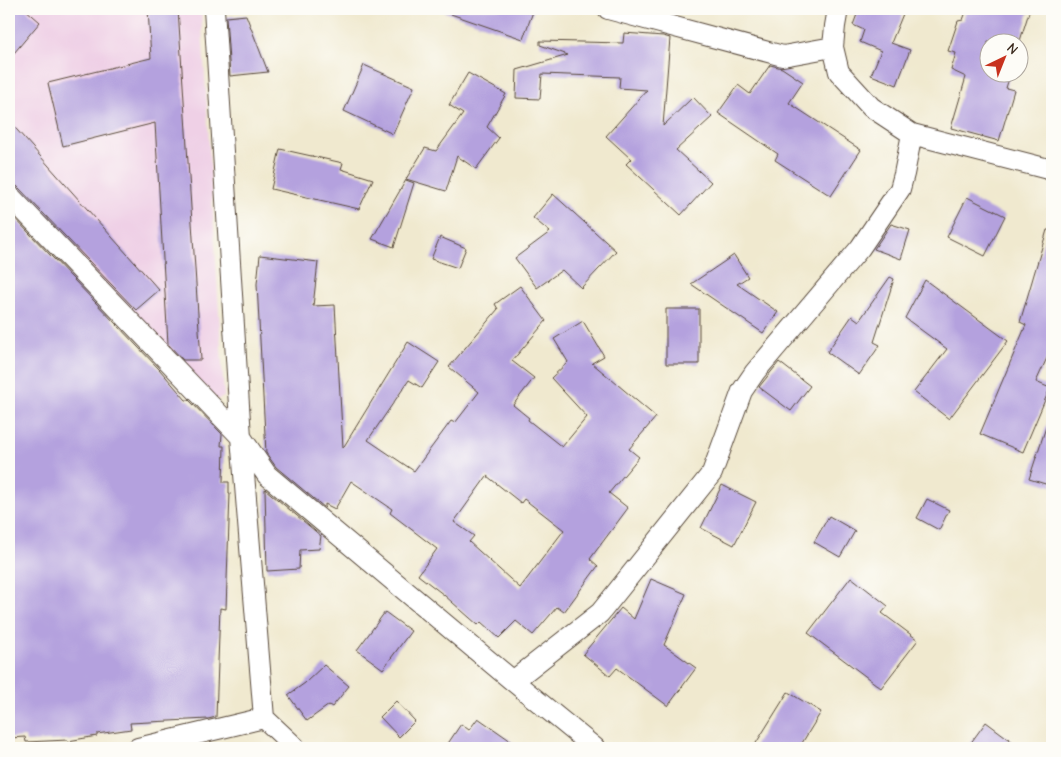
<svg xmlns="http://www.w3.org/2000/svg" width="1061" height="757" font-family="'Comic Neue',sans-serif">
  <style>
    .built { fill: #efd0e6 }
    .building { fill: #b4a1de; fill-rule: evenodd }
    .lines { fill: none; stroke-linecap: round; stroke-linejoin: round }
    .minor-casing { stroke: #564739; stroke-width: 22 }
    .minor { stroke: #fff; stroke-width: 20 }
  </style>
  <rect width="100%" height="100%" fill="#fdfcf7"/>
  <filter id="ink" filterUnits="userSpaceOnUse"><feTurbulence type="fractalNoise" baseFrequency=".02" numOctaves="2"/><feDisplacementMap in="SourceGraphic" scale="10" xChannelSelector="R" yChannelSelector="G"/><feConvolveMatrix kernelMatrix="1 2 1 2 8 2 1 2 1" color-interpolation-filters="sRGB"/></filter>
  <filter id="wash" filterUnits="userSpaceOnUse"><feTurbulence type="fractalNoise" baseFrequency=".0096" numOctaves="4" result="noise"/><feDisplacementMap in="SourceGraphic" scale="20" xChannelSelector="R" yChannelSelector="G"/><feGaussianBlur stdDeviation="1.12" result="paint"/><feColorMatrix in="noise" values="0 0 0 0 0 0 0 0 0 0 0 0 0 0 0 0 0 1.4 0 .05"/><feComposite in="paint" operator="in"/></filter>
  <g filter="url(#wash)">
    <rect width="100%" height="100%" fill="#f0e9cf"/>
    <path class="built" d="M 25,9 L 201,9 L 224,397 L 208,403 L 9,178 L 9,27 Z"/>
    <g id="blocks">
      <path class="building" d="M 9,9 L 25,9 L 40,22 L 9,59 Z
        M 148,9 L 178,9 L 201,360 L 183,360 L 168,344 L 155,123 L 63,146 L 48,83 L 151,58 Z
        M 446,9 L 534,9 L 523,39 L 445,12 Z
        M 859,9 L 905,9 L 891,43 L 910,50 L 897,85 L 871,75 L 881,51 L 860,42 L 864,30 L 853,25 Z
        M 967,9 L 1030,9 L 1018,47 L 1018,42 L 988,42 L 988,72 L 1011,72 L 1006,88 L 1014,90 L 999,141 L 951,128 L 966,77 L 951,70 L 956,53 L 948,51 L 958,21 L 963,20 Z
        M 246,15 L 268,72 L 230,76 L 226,17 Z
        M 624,33 L 663,36 L 670,38 L 663,126 L 693,97 L 712,117 L 676,150 L 711,182 L 681,215 L 626,164 L 631,159 L 606,136 L 647,90 L 619,88 L 620,77 L 542,74 L 540,99 L 516,98 L 517,70 L 568,55 L 540,45 L 540,41 L 623,43 Z
        M 364,65 L 414,87 L 393,134 L 344,111 Z
        M 770,65 L 782,68 L 803,82 L 789,103 L 861,150 L 831,196 L 775,160 L 778,154 L 718,113 L 738,85 L 750,94 Z
        M 468,73 L 506,94 L 487,127 L 499,138 L 476,169 L 457,156 L 446,191 L 406,179 L 425,148 L 436,151 L 463,114 L 449,105 Z
        M 9,121 L 159,290 L 136,310 L 18,187 L 13,184 L 9,183 Z
        M 280,149 L 343,163 L 341,169 L 373,179 L 359,209 L 271,189 Z
        M 406,180 L 414,183 L 394,247 L 372,239 Z
        M 553,194 L 616,251 L 581,288 L 562,270 L 537,288 L 515,258 L 550,232 L 533,218 Z
        M 967,197 L 1005,216 L 985,256 L 947,237 Z
        M 9,212 L 159,369 L 186,400 L 189,400 L 222,434 L 221,446 L 224,446 L 223,482 L 229,482 L 229,493 L 230,493 L 226,609 L 220,608 L 216,717 L 208,719 L 130,723 L 131,729 L 97,734 L 97,736 L 68,741 L 68,740 L 26,742 L 25,737 L 9,738 Z
        M 891,224 L 910,230 L 901,259 L 874,249 Z
        M 1047,230 L 1052,230 L 1052,347 L 1036,382 L 1050,388 L 1023,452 L 980,434 L 1026,325 L 1020,322 Z
        M 440,237 L 466,248 L 458,268 L 431,259 Z
        M 260,255 L 318,262 L 313,306 L 335,305 L 343,448 L 408,342 L 439,362 L 422,388 L 409,380 L 368,440 L 414,471 L 451,421 L 455,423 L 479,392 L 449,367 L 498,309 L 495,304 L 520,286 L 546,321 L 512,361 L 534,378 L 513,405 L 529,418 L 528,420 L 562,447 L 587,417 L 551,378 L 568,362 L 554,339 L 583,321 L 604,356 L 592,363 L 656,417 L 629,449 L 639,457 L 609,493 L 628,508 L 590,559 L 598,566 L 564,612 L 557,607 L 533,635 L 516,621 L 499,638 L 481,622 L 478,625 L 444,595 L 418,575 L 437,549 L 390,513 L 392,509 L 351,481 L 335,509 L 325,504 L 325,508 L 276,467 L 266,453 L 257,284 ZM 487,476 L 521,503 L 524,499 L 564,530 L 520,588 L 469,542 L 474,536 L 454,522 Z
        M 734,255 L 748,277 L 737,284 L 778,312 L 763,333 L 691,284 Z
        M 890,277 L 894,279 L 874,342 L 880,345 L 859,375 L 827,352 L 852,316 L 859,321 Z
        M 925,280 L 1008,341 L 949,419 L 914,392 L 947,349 L 905,318 Z
        M 666,309 L 699,309 L 699,364 L 666,364 Z
        M 779,362 L 810,386 L 791,411 L 759,387 Z
        M 1048,421 L 1052,421 L 1052,486 L 1029,479 Z
        M 722,485 L 756,502 L 734,545 L 701,528 Z
        M 265,489 L 321,536 L 319,549 L 300,550 L 299,569 L 267,571 Z
        M 927,499 L 949,510 L 939,530 L 917,518 Z
        M 829,516 L 855,531 L 840,557 L 814,542 Z
        M 851,577 L 888,606 L 882,613 L 918,640 L 881,688 L 808,633 Z
        M 651,579 L 686,594 L 664,645 L 696,668 L 668,706 L 617,668 L 610,676 L 583,654 L 621,608 L 634,619 Z
        M 385,612 L 411,631 L 383,669 L 357,650 Z
        M 324,665 L 349,686 L 332,707 L 329,705 L 307,721 L 288,695 L 305,683 Z
        M 788,692 L 821,712 L 799,748 L 753,748 Z
        M 396,701 L 415,721 L 399,737 L 380,717 Z
        M 478,718 L 521,748 L 445,748 L 461,724 L 469,730 Z
        M 986,722 L 1021,748 L 967,748 Z"/>
    </g>
  </g>
  <g filter="url(#ink)">
    <use href="#blocks" fill-opacity="0" stroke="#564739" stroke-width="1"/>
    <g class="lines">
      <defs>
        <path id="minor" d="M 214,9 L 241,437 L 264,718 L 296,748
          M 608,9 L 783,56 L 833,47
          M 838,9 L 835,26 L 833,47 L 839,72 L 871,107 L 912,134 L 1052,170
          M 9,195 L 241,437 L 267,475 L 513,681 L 595,748
          M 513,681 L 600,613 L 712,473 L 742,391 L 755,372 L 860,248 L 900,189 L 904,174 L 912,134
          M 138,748 L 264,718"/>
      </defs>
      <use href="#minor" class="minor-casing"/>
      <use href="#minor" class="minor"/>
    </g>
  </g>
  <rect width="1061" height="757" fill="none" stroke="#fdfcf7" stroke-width="30"/>
  <g transform="translate(1004 58) rotate(43)"><circle r="24" fill="#fdfcf7" stroke="#afa8a0"/>
  <path d="M0-4L9 19L0 12L-9 19Z" fill="#c8321e"/>
  <text y="-8" font-size="14" font-weight="bold" text-anchor="middle" fill="#3b2a1e">N</text>
  </g>
</svg>
